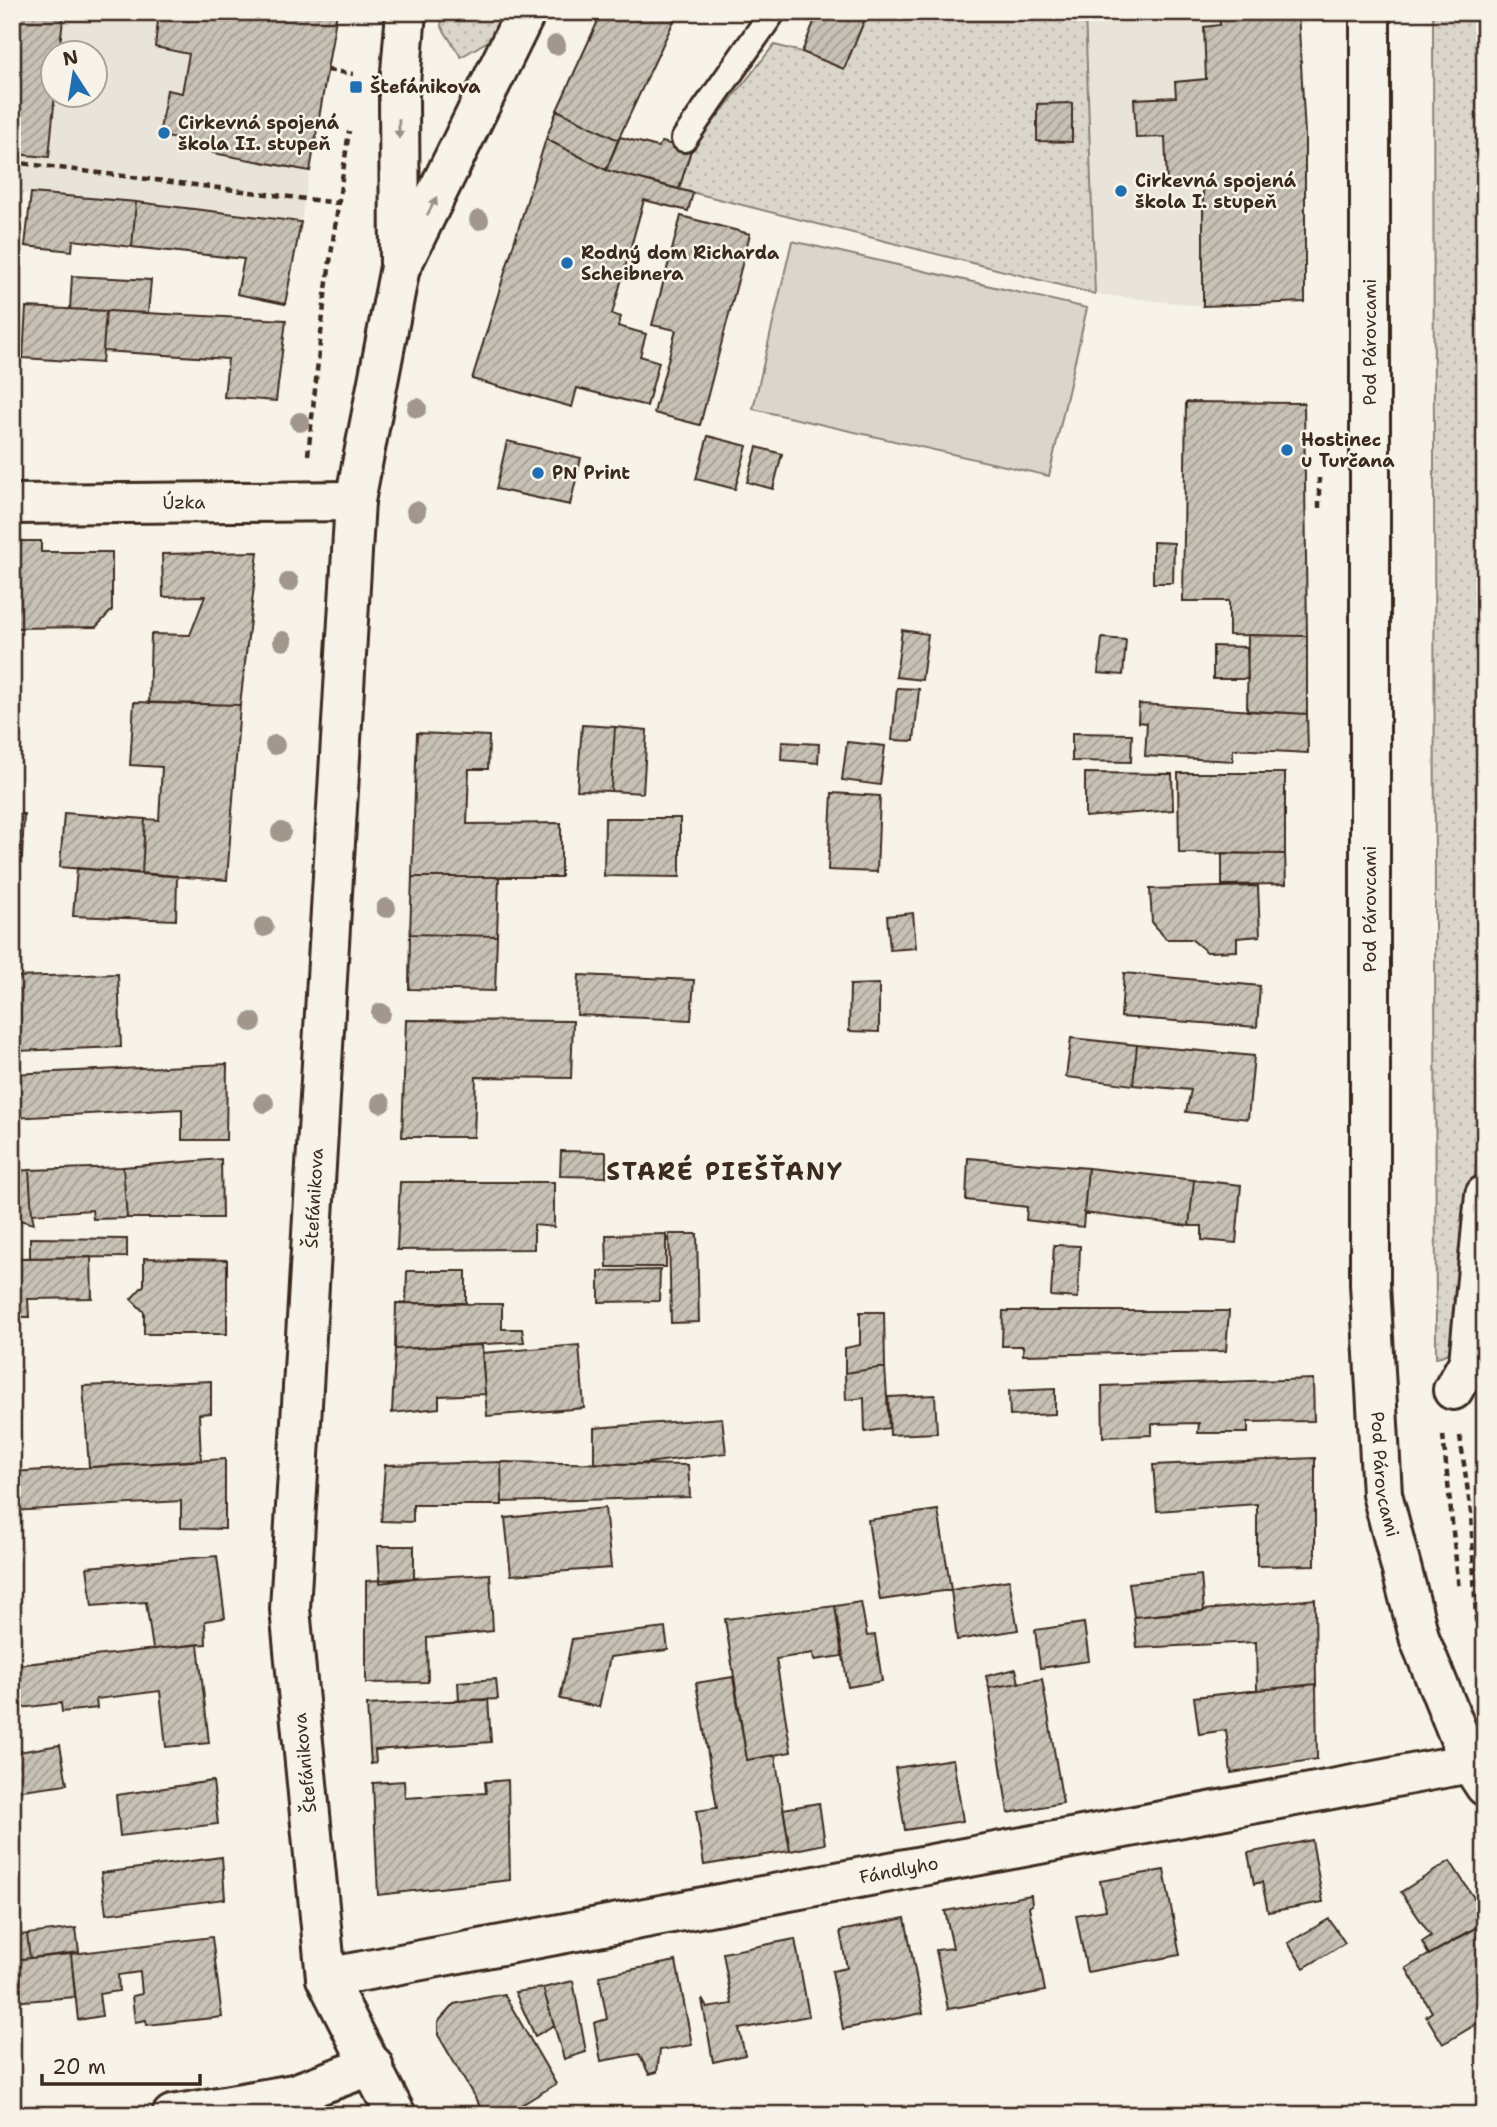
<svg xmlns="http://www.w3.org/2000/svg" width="1497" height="2127" font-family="'Shantell Sans',sans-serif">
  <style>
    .built { fill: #e9e4d9; fill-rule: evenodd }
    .green { fill: url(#green-dots); stroke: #8b8074; stroke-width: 2 }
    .pitch { fill: #dbd6cb; stroke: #8b8074; stroke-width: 2 }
    .building { fill: url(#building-hatch); stroke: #3b2a1e; stroke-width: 2 }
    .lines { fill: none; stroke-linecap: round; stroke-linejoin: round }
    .lane-casing { stroke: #3b2a1e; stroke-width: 30 }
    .street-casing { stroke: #3b2a1e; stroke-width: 44 }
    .path { stroke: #3b2a1e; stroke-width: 4.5; stroke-dasharray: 7 5; stroke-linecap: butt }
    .lane { stroke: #f7f3e8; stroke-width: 24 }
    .street { stroke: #f7f3e8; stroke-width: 38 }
    .tree { fill: #a1978c }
    .oneway { fill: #998e83 }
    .poi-dot { fill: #1f6fb2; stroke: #f7f3e8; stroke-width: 2.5 }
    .labels { text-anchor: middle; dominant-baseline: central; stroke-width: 5; stroke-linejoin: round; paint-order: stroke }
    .poi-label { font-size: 18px; font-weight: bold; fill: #3b2a1e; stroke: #f7f3e8; text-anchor: start }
    .street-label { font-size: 18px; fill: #3b2a1e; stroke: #f7f3e8 }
    .district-label { font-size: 24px; font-weight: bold; letter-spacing: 2px; fill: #3b2a1e; stroke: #f7f3e8 }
  </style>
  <defs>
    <pattern id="green-dots" width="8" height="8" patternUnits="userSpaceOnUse" patternTransform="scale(1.75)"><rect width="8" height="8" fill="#dbd6cb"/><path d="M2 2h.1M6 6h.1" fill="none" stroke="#bdb8ae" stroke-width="1.8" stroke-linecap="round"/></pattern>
    <pattern id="building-hatch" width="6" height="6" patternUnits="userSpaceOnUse" patternTransform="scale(1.75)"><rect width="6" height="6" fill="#c8c1b6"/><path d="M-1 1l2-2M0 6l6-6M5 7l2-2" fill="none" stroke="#a49d93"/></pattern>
  </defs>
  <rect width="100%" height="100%" fill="#f7f3e8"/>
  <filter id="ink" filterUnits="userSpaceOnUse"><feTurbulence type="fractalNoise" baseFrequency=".0143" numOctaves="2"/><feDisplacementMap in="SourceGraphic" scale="14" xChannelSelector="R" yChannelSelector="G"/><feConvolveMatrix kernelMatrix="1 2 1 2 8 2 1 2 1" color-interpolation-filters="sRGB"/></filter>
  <g filter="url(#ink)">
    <path class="built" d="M 12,12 L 337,12 L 301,222 L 12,192 ZM 52,52 L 94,52 L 94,94 L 52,94 Z
      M 1000,12 L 1298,12 L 1305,302 L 1203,306 L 1095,294 L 916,249 Z"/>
    <path class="green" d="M 443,12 L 504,12 L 493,38 L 461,57 L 441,26 Z
      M 868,12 L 1085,12 L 1095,294 L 679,189 L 691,150 L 774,45 L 802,52 L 844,69 Z
      M 1433,12 L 1485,12 L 1485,1067 L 1459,1340 L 1451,1352 L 1436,1358 Z"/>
    <path class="pitch" d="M 792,241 L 1087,308 L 1049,476 L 753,409 Z"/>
    <path class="building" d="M 12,12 L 64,12 L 59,52 L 52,52 L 52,94 L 55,94 L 49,157 L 12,154 Z
      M 159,12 L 337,12 L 310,171 L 213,153 L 215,145 L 159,136 L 167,90 L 182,93 L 189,54 L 155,47 Z
      M 602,12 L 678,12 L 618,140 L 557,110 Z
      M 818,12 L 868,12 L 844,69 L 802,52 Z
      M 1219,12 L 1298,12 L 1305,134 L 1305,302 L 1203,306 L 1203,183 L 1167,184 L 1165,137 L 1136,138 L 1134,99 L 1176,97 L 1175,82 L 1206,79 L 1204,27 L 1220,25 Z
      M 1072,103 L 1072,142 L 1037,141 L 1037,104 Z
      M 557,110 L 618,140 L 606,170 L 546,139 Z
      M 620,137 L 658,147 L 662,142 L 691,150 L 679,189 L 606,170 Z
      M 546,139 L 606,170 L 693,193 L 688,211 L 644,200 L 612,314 L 621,317 L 618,326 L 646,334 L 640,356 L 659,362 L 647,406 L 577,388 L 572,407 L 472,379 Z
      M 31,193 L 136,202 L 132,247 L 73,240 L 72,251 L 25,246 Z
      M 136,202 L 301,222 L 285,304 L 237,294 L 244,259 L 132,247 Z
      M 681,216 L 750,234 L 700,425 L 654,413 L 676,330 L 652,325 Z
      M 72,276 L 151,280 L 148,313 L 70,309 Z
      M 26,307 L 106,311 L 102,363 L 23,358 Z
      M 106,311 L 286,320 L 276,401 L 224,397 L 228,359 L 103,351 Z
      M 1186,402 L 1304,403 L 1307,636 L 1229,635 L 1229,601 L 1183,601 Z
      M 708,436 L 747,446 L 735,489 L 696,479 Z
      M 507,441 L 581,458 L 570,505 L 496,489 Z
      M 757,447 L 782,454 L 773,489 L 747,482 Z
      M 12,541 L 41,541 L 41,552 L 112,552 L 112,610 L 96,627 L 12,628 Z
      M 1153,542 L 1174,543 L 1173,583 L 1153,583 Z
      M 258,552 L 240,705 L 149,703 L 151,634 L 190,635 L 205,596 L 163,597 L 162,554 Z
      M 902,630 L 928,634 L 922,680 L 896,677 Z
      M 1248,635 L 1307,636 L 1307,714 L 1247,711 Z
      M 1102,638 L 1126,640 L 1123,675 L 1098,673 Z
      M 1213,646 L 1247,647 L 1248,679 L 1213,679 Z
      M 897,688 L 919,689 L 914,741 L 892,740 Z
      M 134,702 L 240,705 L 227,880 L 142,874 L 145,819 L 159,820 L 162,767 L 130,765 Z
      M 1139,704 L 1307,714 L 1308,753 L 1233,749 L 1233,761 L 1145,756 L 1147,723 L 1138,722 Z
      M 582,725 L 615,727 L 611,791 L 577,790 Z
      M 615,727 L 647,730 L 643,793 L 611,791 Z
      M 417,733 L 489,736 L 488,769 L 469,769 L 467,824 L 561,823 L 561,877 L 412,877 Z
      M 1072,733 L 1132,734 L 1131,762 L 1072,761 Z
      M 782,742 L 819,744 L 818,763 L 781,760 Z
      M 847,742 L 885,746 L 880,785 L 842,780 Z
      M 1085,773 L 1172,774 L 1173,810 L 1085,817 Z
      M 1178,773 L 1285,773 L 1285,854 L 1179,853 Z
      M 832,793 L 880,796 L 877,872 L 828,870 Z
      M 64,813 L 145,819 L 142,874 L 60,867 Z
      M 12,814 L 24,814 L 22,858 L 12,857 Z
      M 605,818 L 680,818 L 680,877 L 604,876 Z
      M 1222,853 L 1285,854 L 1286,884 L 1222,885 Z
      M 77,868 L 177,876 L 176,920 L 73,916 Z
      M 412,877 L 499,877 L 497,936 L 410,934 Z
      M 1258,886 L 1260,936 L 1237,938 L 1237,951 L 1207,952 L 1191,939 L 1166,939 L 1152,922 L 1150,889 Z
      M 913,913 L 916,948 L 890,950 L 887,916 Z
      M 410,934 L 497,936 L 495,991 L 409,989 Z
      M 1124,973 L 1260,986 L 1257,1027 L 1121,1017 Z
      M 118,974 L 121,1047 L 15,1051 L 13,977 Z
      M 579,975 L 694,980 L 691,1020 L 577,1015 Z
      M 12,977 L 13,977 L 15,1035 L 12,1035 Z
      M 879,984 L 879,1032 L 849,1031 L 850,985 Z
      M 406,1020 L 573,1021 L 571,1078 L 476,1077 L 474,1137 L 402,1137 Z
      M 1071,1038 L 1137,1045 L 1133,1085 L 1066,1077 Z
      M 1137,1045 L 1254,1056 L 1248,1119 L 1186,1112 L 1191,1090 L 1133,1085 Z
      M 227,1064 L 226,1140 L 182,1140 L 182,1109 L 12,1118 L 12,1074 Z
      M 561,1151 L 606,1152 L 606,1177 L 560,1176 Z
      M 968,1158 L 1088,1168 L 1083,1227 L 1026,1220 L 1027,1207 L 966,1200 Z
      M 221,1159 L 222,1218 L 127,1218 L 123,1167 Z
      M 123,1167 L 127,1218 L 93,1219 L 92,1210 L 32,1214 L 29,1170 Z
      M 1088,1168 L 1194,1180 L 1189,1226 L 1084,1213 Z
      M 29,1170 L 32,1214 L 34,1224 L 12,1218 L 12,1171 Z
      M 1194,1180 L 1241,1185 L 1236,1243 L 1202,1240 L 1202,1226 L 1189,1226 Z
      M 400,1182 L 554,1182 L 554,1227 L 534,1225 L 534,1249 L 397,1250 Z
      M 666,1234 L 666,1267 L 607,1267 L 606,1235 Z
      M 669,1234 L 697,1234 L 699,1322 L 671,1323 Z
      M 30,1238 L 127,1239 L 127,1257 L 30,1258 Z
      M 1054,1245 L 1080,1246 L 1078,1298 L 1051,1296 Z
      M 91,1257 L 92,1298 L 28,1299 L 29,1317 L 12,1317 L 12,1258 Z
      M 144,1258 L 227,1260 L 227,1334 L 144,1334 L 144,1312 L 131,1299 L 144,1285 Z
      M 660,1270 L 659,1301 L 599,1302 L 599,1271 Z
      M 407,1271 L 466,1271 L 466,1303 L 406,1303 Z
      M 396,1303 L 502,1304 L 502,1329 L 522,1329 L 524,1342 L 395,1349 Z
      M 1003,1311 L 1229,1311 L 1226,1351 L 1023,1355 L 1023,1346 L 1002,1346 Z
      M 860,1312 L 884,1312 L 885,1367 L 845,1373 L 845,1348 L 860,1345 Z
      M 482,1345 L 485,1394 L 439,1396 L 439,1408 L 392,1413 L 395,1349 Z
      M 579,1345 L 584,1408 L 487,1416 L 482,1353 Z
      M 885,1367 L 889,1428 L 865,1432 L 864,1398 L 846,1400 L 845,1373 Z
      M 1313,1379 L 1314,1421 L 1248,1422 L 1248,1433 L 1198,1433 L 1199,1423 L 1152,1424 L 1152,1435 L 1103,1437 L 1102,1386 Z
      M 211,1381 L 211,1413 L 199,1414 L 201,1460 L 89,1467 L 83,1386 Z
      M 1055,1389 L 1055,1414 L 1010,1416 L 1009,1391 Z
      M 935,1395 L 937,1433 L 890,1435 L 888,1397 Z
      M 722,1418 L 726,1453 L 639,1464 L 594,1463 L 594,1428 Z
      M 1315,1458 L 1315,1565 L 1257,1566 L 1257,1504 L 1157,1511 L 1153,1465 Z
      M 225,1459 L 225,1529 L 181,1528 L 181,1501 L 12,1511 L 12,1472 Z
      M 501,1462 L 688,1465 L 690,1497 L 502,1502 Z
      M 501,1462 L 502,1505 L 413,1505 L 413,1522 L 381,1521 L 385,1465 Z
      M 605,1508 L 611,1568 L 511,1575 L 505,1518 Z
      M 938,1510 L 951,1590 L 880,1600 L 868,1520 Z
      M 378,1546 L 414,1546 L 414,1578 L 380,1580 Z
      M 217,1556 L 225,1618 L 205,1621 L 206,1644 L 153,1649 L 146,1602 L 92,1606 L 87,1567 Z
      M 490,1574 L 493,1631 L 427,1638 L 428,1682 L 366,1683 L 366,1581 L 380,1580 L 380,1583 L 414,1578 Z
      M 1201,1575 L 1204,1611 L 1134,1617 L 1129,1583 Z
      M 1009,1580 L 1018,1630 L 957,1640 L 951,1590 Z
      M 1315,1599 L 1316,1684 L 1257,1690 L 1256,1642 L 1137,1648 L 1134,1617 Z
      M 861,1602 L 867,1636 L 875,1635 L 882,1681 L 848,1687 L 835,1606 Z
      M 835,1606 L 842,1656 L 814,1660 L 813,1653 L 776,1659 L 791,1752 L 747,1760 L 725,1619 Z
      M 1084,1623 L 1089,1661 L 1040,1668 L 1035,1630 Z
      M 665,1628 L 668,1650 L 610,1657 L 599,1707 L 560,1699 L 572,1639 Z
      M 198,1644 L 209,1743 L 166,1747 L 160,1691 L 96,1699 L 97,1708 L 62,1712 L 61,1703 L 21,1708 L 17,1665 Z
      M 1016,1669 L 1019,1683 L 989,1688 L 986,1676 Z
      M 733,1677 L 747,1760 L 775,1755 L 790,1851 L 704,1865 L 696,1811 L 717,1808 L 696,1683 Z
      M 496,1679 L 498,1699 L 459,1701 L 458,1682 Z
      M 1042,1679 L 1063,1803 L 1008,1813 L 989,1688 Z
      M 1316,1684 L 1317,1759 L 1231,1773 L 1226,1730 L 1199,1734 L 1194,1697 Z
      M 488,1699 L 491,1742 L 375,1750 L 376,1763 L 371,1764 L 367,1705 Z
      M 60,1745 L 67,1784 L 15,1791 L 18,1810 L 12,1811 L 12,1753 Z
      M 953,1759 L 963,1821 L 905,1830 L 895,1768 Z
      M 508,1780 L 510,1880 L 378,1895 L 373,1783 L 404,1781 L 405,1798 L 486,1793 L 485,1782 Z
      M 213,1781 L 218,1824 L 120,1836 L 116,1795 Z
      M 819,1803 L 825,1844 L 790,1851 L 783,1809 Z
      M 1312,1840 L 1323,1902 L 1268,1912 L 1262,1882 L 1254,1884 L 1248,1853 Z
      M 222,1857 L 225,1899 L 106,1914 L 101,1873 Z
      M 1450,1861 L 1485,1915 L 1485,1923 L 1429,1955 L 1422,1942 L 1431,1936 L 1401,1892 Z
      M 1164,1870 L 1180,1955 L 1087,1972 L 1076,1915 L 1106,1910 L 1100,1881 Z
      M 1031,1895 L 1032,1905 L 1029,1907 L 1045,1991 L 948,2009 L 936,1950 L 953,1948 L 945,1911 Z
      M 905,1918 L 923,2013 L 843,2029 L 832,1971 L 847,1968 L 840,1931 Z
      M 1329,1919 L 1345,1943 L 1304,1968 L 1288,1943 Z
      M 1478,1926 L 1485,1938 L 1485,2019 L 1443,2044 L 1426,2016 L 1432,2012 L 1406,1968 Z
      M 76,1928 L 79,1952 L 30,1958 L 27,1934 Z
      M 27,1934 L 30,1958 L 12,1960 L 12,1936 Z
      M 212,1937 L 222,2017 L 147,2025 L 146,2020 L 135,2022 L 132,1996 L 142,1994 L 140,1972 L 118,1975 L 119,1991 L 99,1994 L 102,2016 L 78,2020 L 71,1954 Z
      M 795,1939 L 809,2016 L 739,2029 L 745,2055 L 713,2062 L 702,1999 L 707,2008 L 732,2004 L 723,1953 Z
      M 71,1954 L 75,1997 L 12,2002 L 12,1960 Z
      M 676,1961 L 692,2045 L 660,2050 L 657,2072 L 649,2074 L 639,2054 L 601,2061 L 594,2023 L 607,2019 L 599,1976 Z
      M 573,1981 L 586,2052 L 564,2059 L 543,1988 Z
      M 543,1988 L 554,2025 L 535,2036 L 515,1992 Z
      M 504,1994 L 556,2084 L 505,2115 L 485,2115 L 438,2035 L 438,2022 L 454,2004 Z"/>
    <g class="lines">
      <defs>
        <path id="lane" d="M 684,139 L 773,12"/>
        <g id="street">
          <path id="s1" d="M 1370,12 L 1370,1284 L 1382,1494 L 1420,1640 L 1470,1763 L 1485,1786"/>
          <path d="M 403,262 L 526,12"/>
          <path id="s2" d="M 12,504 L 355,501"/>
          <path d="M 1453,1390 L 1469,1362 L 1485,1195"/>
          <path id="s3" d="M 326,1978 L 1470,1763"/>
          <path d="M 172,2115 L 294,2094 L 373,2065"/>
          <path id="s4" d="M 396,2115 L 326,1978 L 290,1609 L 355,501 L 400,267 L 399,95 L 406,12"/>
        </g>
      </defs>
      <use href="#lane" class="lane-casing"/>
      <use href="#street" class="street-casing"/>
      <path class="path" d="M 327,70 L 353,74
        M 12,162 L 338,203
        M 308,455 L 325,296 L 349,131
        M 1319,508 L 1319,478
        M 1443,1435 L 1459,1590
        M 1460,1436 L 1471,1513 L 1476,1620 L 1485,1643
        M 1480,1858 L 1485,1855"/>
      <use href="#lane" class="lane"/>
      <use href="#street" class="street"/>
    </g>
    <g class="tree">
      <circle cx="556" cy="45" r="10"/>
      <circle cx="479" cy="220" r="10"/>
      <circle cx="417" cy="408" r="10"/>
      <circle cx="300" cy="422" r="10"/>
      <circle cx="416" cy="511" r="10"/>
      <circle cx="289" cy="582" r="10"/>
      <circle cx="283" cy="641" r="10"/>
      <circle cx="275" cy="745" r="10"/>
      <circle cx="281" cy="832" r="10"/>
      <circle cx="386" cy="908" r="10"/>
      <circle cx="264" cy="927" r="10"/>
      <circle cx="381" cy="1013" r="10"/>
      <circle cx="252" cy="1022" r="10"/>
      <circle cx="264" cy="1103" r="10"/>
      <circle cx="381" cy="1103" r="10"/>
    </g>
    <defs><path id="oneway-solid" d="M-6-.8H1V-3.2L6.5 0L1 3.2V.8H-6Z" transform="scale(1.75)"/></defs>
    <g class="oneway">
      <use href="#oneway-solid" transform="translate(399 129) rotate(89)"/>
      <use href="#oneway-solid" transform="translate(432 206) rotate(-63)"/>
    </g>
  </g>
  <g class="poi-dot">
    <rect x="349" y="80" width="14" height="14" rx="3.5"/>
    <circle cx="164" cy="133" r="7"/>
    <circle cx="1121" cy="191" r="7"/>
    <circle cx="567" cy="263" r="7"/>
    <circle cx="1287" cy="450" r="7"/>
    <circle cx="538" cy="473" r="7"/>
  </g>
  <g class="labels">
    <g class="poi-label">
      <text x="370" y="87">Štefánikova</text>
      <text x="178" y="123">Cirkevná spojená<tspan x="178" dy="21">škola II. stupeň</tspan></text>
      <text x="1135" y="181">Cirkevná spojená<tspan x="1135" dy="21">škola I. stupeň</tspan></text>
      <text x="581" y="253">Rodný dom Richarda<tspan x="581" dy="21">Scheibnera</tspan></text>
      <text x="1301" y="440">Hostinec<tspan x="1301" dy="21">u Turčana</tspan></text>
      <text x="552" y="473">PN Print</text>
    </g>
    <g class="street-label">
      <text transform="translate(1370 342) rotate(-90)">Pod Párovcami</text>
      <text stroke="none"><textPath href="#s2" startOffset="172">Úzka</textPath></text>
      <text transform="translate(1370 909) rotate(-90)">Pod Párovcami</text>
      <text stroke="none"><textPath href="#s4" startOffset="936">Štefánikova</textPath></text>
      <text stroke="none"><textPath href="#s1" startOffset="1463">Pod Párovcami</textPath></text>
      <text transform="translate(305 1763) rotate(-96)">Štefánikova</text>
      <text stroke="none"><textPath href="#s3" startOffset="583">Fándlyho</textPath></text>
    </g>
    <g class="district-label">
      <text x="725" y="1172">STARÉ PIEŠŤANY</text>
    </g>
  </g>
  <rect width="1497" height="2127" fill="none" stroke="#f7f3e8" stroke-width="42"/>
  <rect x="21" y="21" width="1455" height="2085" fill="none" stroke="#3b2a1e" stroke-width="2.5" filter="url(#ink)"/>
  <g transform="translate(74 74) rotate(348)"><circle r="33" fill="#f7f3e8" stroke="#aca397" stroke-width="2"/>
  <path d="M0-5L12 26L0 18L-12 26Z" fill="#1f6fb2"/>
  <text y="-10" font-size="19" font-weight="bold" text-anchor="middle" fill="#3b2a1e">N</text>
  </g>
  <path d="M42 2074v10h158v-10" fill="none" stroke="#3b2a1e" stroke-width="3.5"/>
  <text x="52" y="2074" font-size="21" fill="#3b2a1e" stroke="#f7f3e8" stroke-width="5" paint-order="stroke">20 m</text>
</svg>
